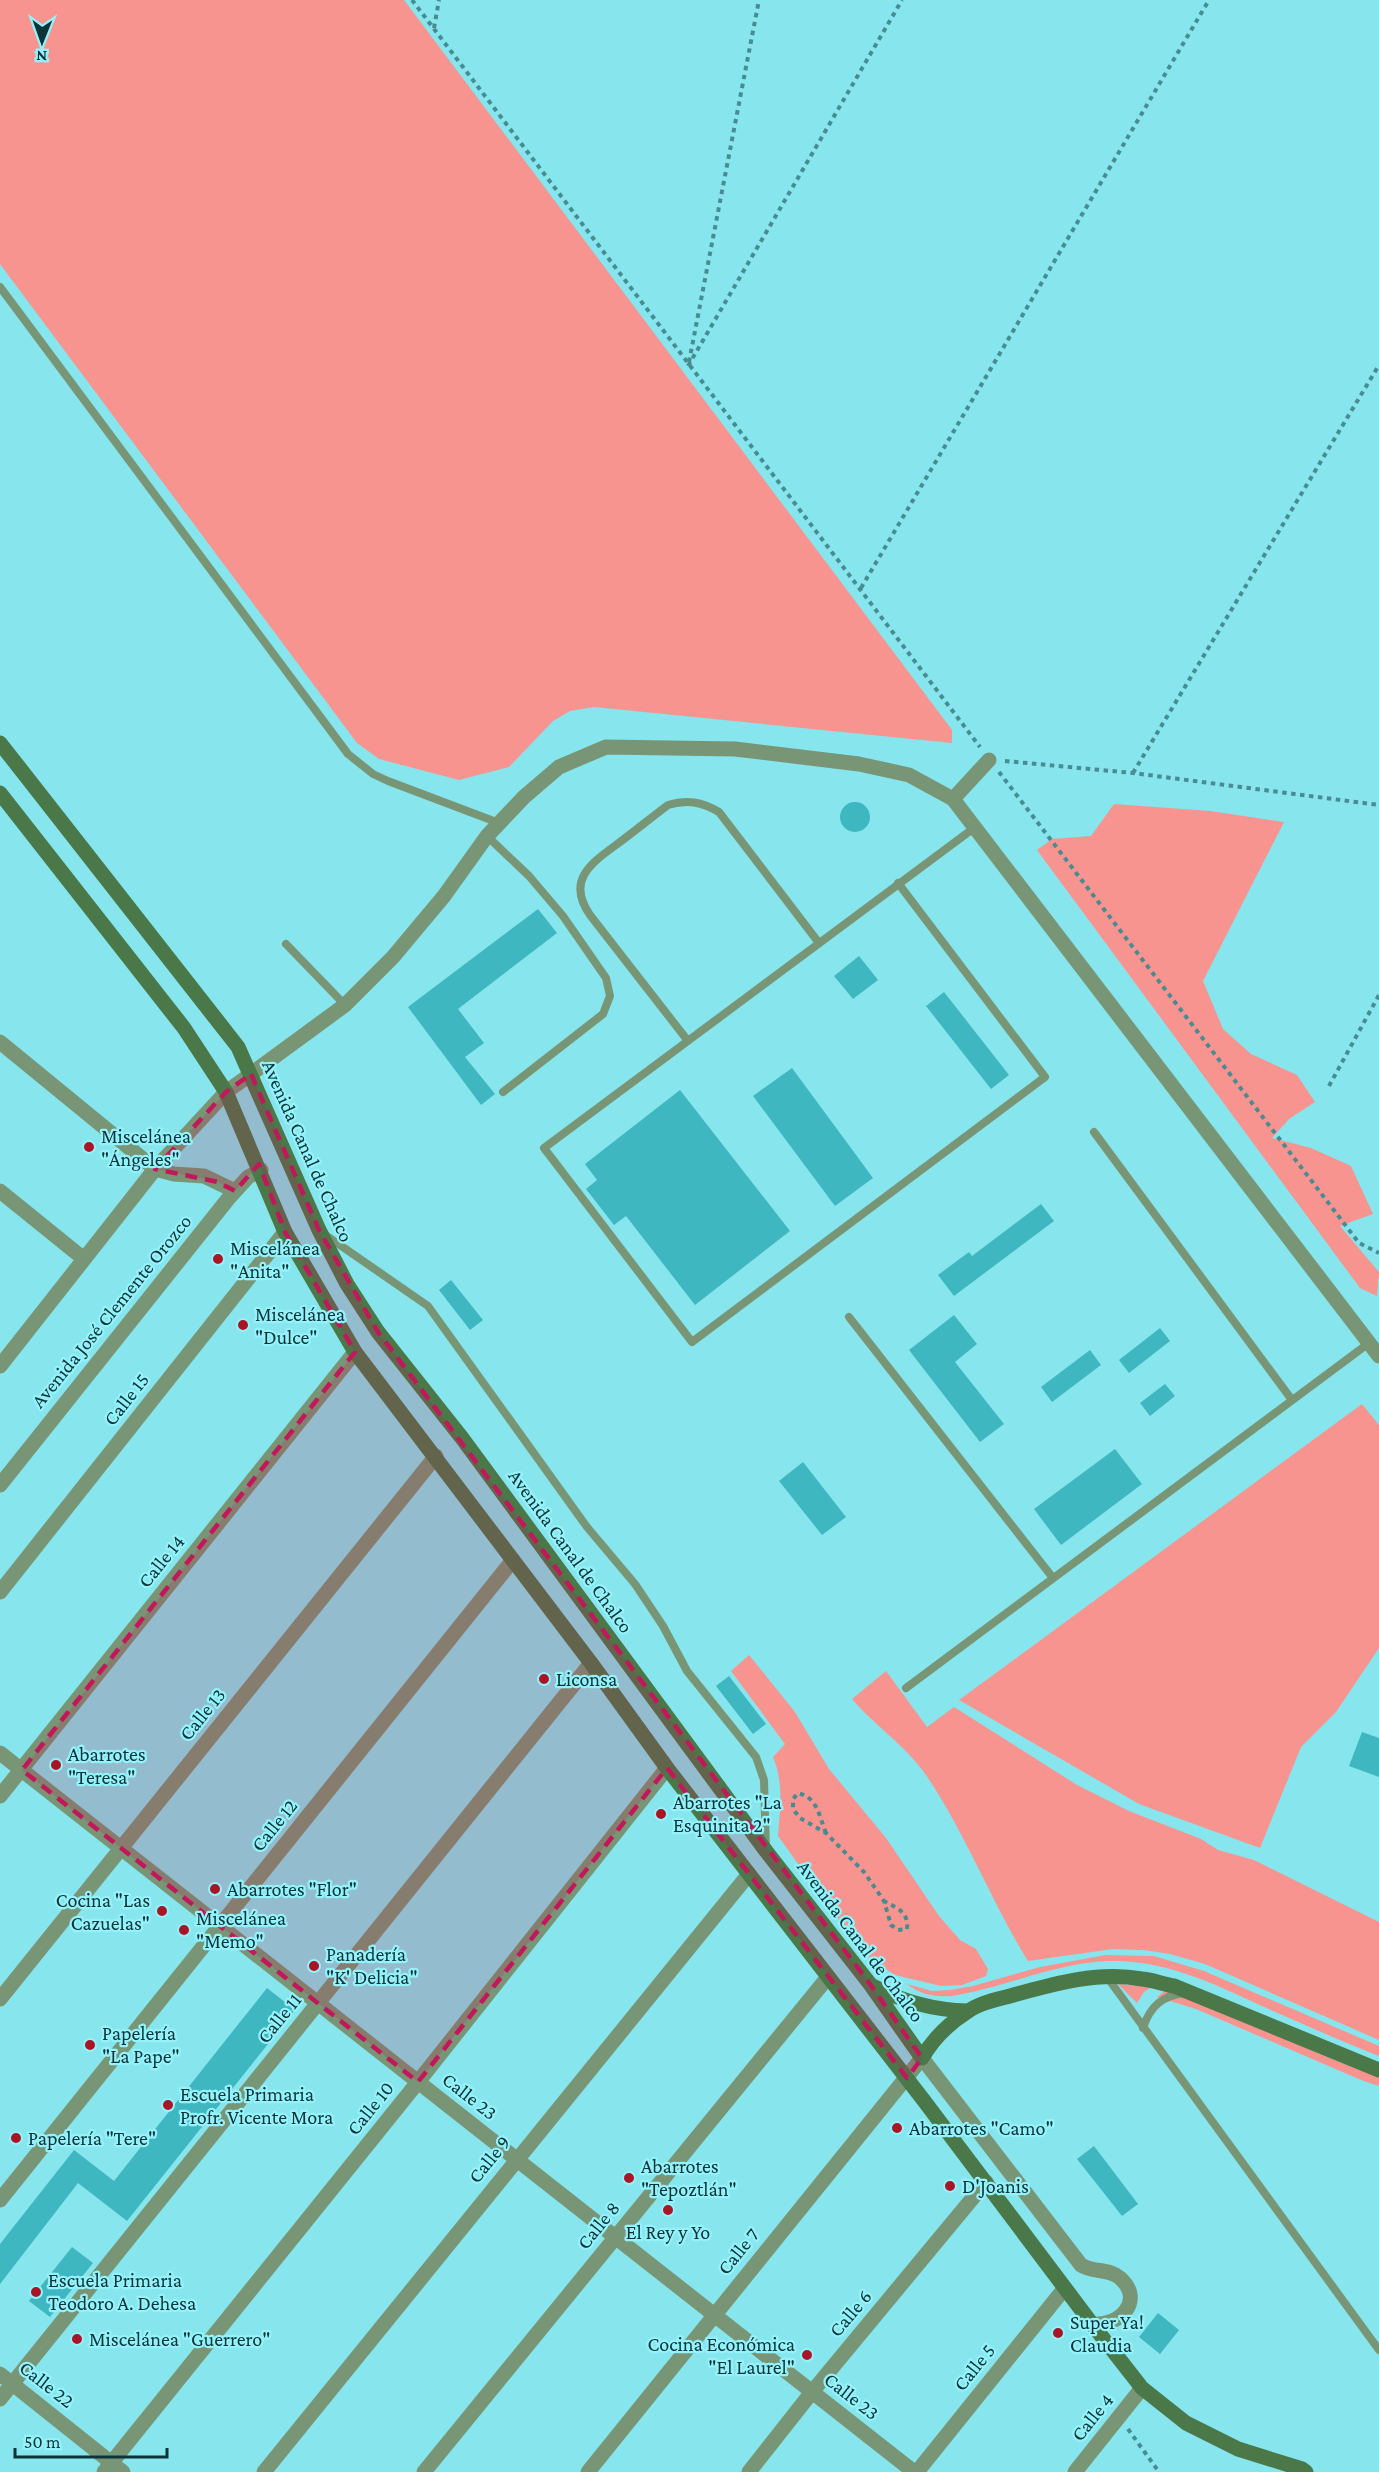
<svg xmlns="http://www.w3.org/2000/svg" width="1379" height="2472" font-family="'Crimson Pro',serif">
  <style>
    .green { fill: #f8948f }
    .building { fill: #3eb7c1 }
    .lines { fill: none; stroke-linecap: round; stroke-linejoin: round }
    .path { stroke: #488c92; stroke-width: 4; stroke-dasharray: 4.5 4.5; stroke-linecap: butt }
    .service { stroke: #789675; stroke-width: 8 }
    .minor { stroke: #789675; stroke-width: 15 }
    .tertiary { stroke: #789675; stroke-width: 15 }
    .secondary { stroke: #4a7848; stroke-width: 15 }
    .marked { fill: #c2185b; fill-opacity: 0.2; stroke: #c2185b; stroke-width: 4.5; stroke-dasharray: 12 8; stroke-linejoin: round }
    .poi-dot { fill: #aa1526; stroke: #94f2fb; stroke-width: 2 }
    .labels { text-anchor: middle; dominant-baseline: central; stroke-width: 4.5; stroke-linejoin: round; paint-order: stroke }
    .poi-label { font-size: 20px; fill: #0a3438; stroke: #94f2fb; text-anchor: start }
    .street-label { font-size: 20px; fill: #0a3438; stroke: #94f2fb }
  </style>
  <rect width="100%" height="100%" fill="#87e5ed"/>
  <path class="green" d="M 0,0 L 404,0 L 952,730 L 952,743 L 594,707 L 570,711 L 553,721 L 509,767 L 459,780 L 379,759 L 357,743 L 0,264 Z
    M 1114,804 L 1210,811 L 1284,822 L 1203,981 L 1223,1029 L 1251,1054 L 1297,1075 L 1315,1102 L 1289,1119 L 1272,1138 L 1311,1148 L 1351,1166 L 1373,1214 L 1340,1226 L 1379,1272 L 1377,1296 L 1360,1288 L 1037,850 L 1052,839 L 1091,836 Z
    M 1362,1404 L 1379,1425 L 1379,1648 L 1336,1712 L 1301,1747 L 1260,1848 L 1139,1804 L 959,1700 Z
    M 749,1655 L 795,1712 L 829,1769 L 886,1838 L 939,1916 L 960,1940 L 976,1949 L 988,1969 L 986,1976 L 962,1985 L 941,1986 L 895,1975 L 871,1959 L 848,1933 L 778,1836 C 780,1810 784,1782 773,1757 L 785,1744 L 731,1671 Z
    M 886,1671 L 927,1727 L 954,1707 L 1077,1785 L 1129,1811 L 1201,1839 L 1218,1850 L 1254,1860 L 1379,1922 L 1379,2040 L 1205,1964 L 1170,1954 L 1144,1950 L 1113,1949 L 1028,1961 C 991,1901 966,1834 926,1775 C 905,1745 875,1726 852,1699 Z
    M 1106,1955 L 1154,1956 L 1204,1971 L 1379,2046 L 1379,2056 C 1343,2042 1308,2026 1273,2011 C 1221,1987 1167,1959 1108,1961 C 1054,1963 1004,1988 952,1996 C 935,1997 921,1995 907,1984 L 932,1991 L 950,1990 L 973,1986 L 1040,1967 Z
    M 1118,1984 L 1152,1987 L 1144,1992 L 1137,2003 Z
    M 1166,1990 C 1238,2016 1307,2051 1379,2077 L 1379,2086 L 1361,2080 L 1196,2009 L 1157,1997 Z"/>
  <path class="building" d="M840 817a15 15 0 1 1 30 0a15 15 0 1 1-30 0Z
    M 538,909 L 557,933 L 458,1009 L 484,1043 L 465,1057 L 495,1094 L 481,1105 L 408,1007 Z
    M 859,956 L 878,980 L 853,999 L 834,976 Z
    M 944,992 L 1009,1075 L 991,1089 L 926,1006 Z
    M 792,1068 L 873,1178 L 835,1206 L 753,1096 Z
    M 680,1090 L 790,1231 L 695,1305 L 626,1216 L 614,1225 L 586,1189 L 597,1180 L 585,1164 Z
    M 1041,1204 L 1054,1221 L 954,1296 L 938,1275 L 969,1252 L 972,1256 Z
    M 451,1280 L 483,1320 L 470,1330 L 439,1290 Z
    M 954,1315 L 977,1344 L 955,1362 L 1004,1424 L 980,1442 L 909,1350 Z
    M 1160,1328 L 1170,1341 L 1129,1373 L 1119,1360 Z
    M 1090,1350 L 1101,1365 L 1052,1402 L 1041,1387 Z
    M 1165,1384 L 1175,1396 L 1150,1416 L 1140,1403 Z
    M 1115,1449 L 1142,1484 L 1061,1545 L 1034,1509 Z
    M 803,1462 L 846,1517 L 822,1535 L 779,1481 Z
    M 729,1676 L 766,1724 L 753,1734 L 716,1686 Z
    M 1362,1732 L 1379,1738 L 1379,1777 L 1349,1766 Z
    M 267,1988 L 295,2010 L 127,2221 L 78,2183 L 0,2284 L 0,2244 L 74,2150 L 114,2181 Z
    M 1094,2146 L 1138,2204 L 1122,2216 L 1077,2159 Z
    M 72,2247 L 93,2263 L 50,2317 L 29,2301 Z
    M 1158,2313 L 1179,2330 L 1160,2354 L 1139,2337 Z"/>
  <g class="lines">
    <path class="path" d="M 412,0 L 980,747
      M 434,28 L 439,0
      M 689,362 L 759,0
      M 688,366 L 902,0
      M 861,588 L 1209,0
      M 1005,761 L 1133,773 L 1379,805
      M 999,772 L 1359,1243 L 1379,1253
      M 1133,773 L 1379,365
      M 1329,1086 L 1379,995
      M 826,1833 C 819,1816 818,1798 798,1793 L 793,1799 L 793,1809 L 800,1818 L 826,1833 L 864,1872 L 884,1901 L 891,1925 L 898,1930 L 907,1929 C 909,1912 897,1908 884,1901
      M 1128,2429 L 1159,2472"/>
    <path class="service" d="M 0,287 L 348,754 L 373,774 L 388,781 L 499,823
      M 487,836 L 529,876 L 563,916 L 606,978 L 610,996 L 603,1014 L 503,1092
      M 898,883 L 1045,1077 L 692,1342 L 544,1148 L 974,828
      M 286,944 L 345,1005
      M 688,1041 L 590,915 C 565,879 593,862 620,842 C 636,830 652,817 668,805 C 687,799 702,802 719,812 L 819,943
      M 1094,1132 L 1292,1400
      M 324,1234 L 428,1306 L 587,1527 L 635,1584 L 663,1626 L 687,1671 L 756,1757 L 764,1780 L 766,1850
      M 849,1317 L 1053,1578
      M 906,1688 L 1369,1343
      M 1107,1977 L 1379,2350
      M 1143,2028 C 1150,2006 1163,1995 1186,1993"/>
    <path class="minor" d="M 953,799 L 989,760
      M 0,1042 L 155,1169
      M 251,1074 L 345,1005 L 393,957 L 444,896 L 487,836 L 524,797 L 559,767 L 606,747 L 735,749 L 859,764 L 909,775 L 953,799 L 1379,1356
      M 0,1191 L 84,1259
      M 0,1592 L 285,1232
      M 0,1753 L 914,2472
      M 0,1796 L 355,1352
      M 0,1999 L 436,1456
      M 0,2200 L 513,1560
      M 0,2374 L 123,2472
      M 0,2399 L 591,1663
      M 104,2472 L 418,2082 L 667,1768
      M 264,2472 L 749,1874
      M 424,2472 L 828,1977
      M 588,2472 L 922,2058
      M 749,2472 L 812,2392 L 986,2182
      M 917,2472 L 1064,2289
      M 1075,2472 L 1142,2388"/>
    <path class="tertiary" d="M 155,1169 L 174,1174 L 204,1176 L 235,1191
      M 0,1366 L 155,1169 L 226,1092 L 251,1074
      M 0,1485 L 228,1199 L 248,1177 L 261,1170
      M 922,2058 L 1081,2265 C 1093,2273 1109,2268 1120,2278 C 1145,2300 1120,2327 1092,2324"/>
    <path class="secondary" d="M 0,743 L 238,1047 L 319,1230 L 347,1284 L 378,1332 L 462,1438 L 766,1851 L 870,1984 L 922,2058 C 933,2039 948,2024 967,2012 C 979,2003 995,2000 1010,1996 C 1053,1984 1097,1971 1142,1979 C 1153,1980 1163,1984 1174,1986 L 1379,2070
      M 0,793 L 184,1028 L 226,1092 L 285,1232 L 355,1352 L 591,1663 L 667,1768 L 925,2102 L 1092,2324 L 1142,2388 L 1186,2423 L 1238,2449 L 1302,2469 L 1306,2472
      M 873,1986 C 903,2002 934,2010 968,2011"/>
  </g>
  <path class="marked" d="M 251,1074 L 319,1230 L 378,1332 L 870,1984 L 922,2058 L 907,2078 L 667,1768 L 418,2082 L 22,1770 L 355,1352 L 285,1232 L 259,1164 L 235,1191 L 218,1182 L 155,1169 L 226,1092 Z"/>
  <g class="poi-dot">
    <circle cx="89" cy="1147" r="6"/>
    <circle cx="218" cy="1259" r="6"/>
    <circle cx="243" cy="1325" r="6"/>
    <circle cx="544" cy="1679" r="6"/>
    <circle cx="56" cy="1765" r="6"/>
    <circle cx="661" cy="1814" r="6"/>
    <circle cx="215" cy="1889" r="6"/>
    <circle cx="162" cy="1911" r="6"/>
    <circle cx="184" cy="1930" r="6"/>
    <circle cx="314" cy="1966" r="6"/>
    <circle cx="90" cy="2045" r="6"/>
    <circle cx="168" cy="2105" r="6"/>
    <circle cx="897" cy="2128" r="6"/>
    <circle cx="16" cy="2138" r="6"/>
    <circle cx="629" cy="2178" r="6"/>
    <circle cx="950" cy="2186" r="6"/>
    <circle cx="668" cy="2210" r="6"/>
    <circle cx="36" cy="2292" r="6"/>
    <circle cx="1058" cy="2333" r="6"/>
    <circle cx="77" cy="2339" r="6"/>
    <circle cx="807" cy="2355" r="6"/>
  </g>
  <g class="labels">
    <g class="poi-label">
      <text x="101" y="1136">Miscelánea<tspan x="101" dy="23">"Ángeles"</tspan></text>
      <text x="230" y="1248">Miscelánea<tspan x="230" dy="23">"Anita"</tspan></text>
      <text x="255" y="1314">Miscelánea<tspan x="255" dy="23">"Dulce"</tspan></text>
      <text x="556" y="1679">Liconsa</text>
      <text x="68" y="1754">Abarrotes<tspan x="68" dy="23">"Teresa"</tspan></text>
      <text x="673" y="1802">Abarrotes "La<tspan x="673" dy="23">Esquinita 2"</tspan></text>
      <text x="227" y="1889">Abarrotes "Flor"</text>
      <text x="150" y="1900" text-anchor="end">Cocina "Las<tspan x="150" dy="23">Cazuelas"</tspan></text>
      <text x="196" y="1918">Miscelánea<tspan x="196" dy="23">"Memo"</tspan></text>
      <text x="326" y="1954">Panadería<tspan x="326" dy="23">"K' Delicia"</tspan></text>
      <text x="102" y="2033">Papelería<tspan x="102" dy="23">"La Pape"</tspan></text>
      <text x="180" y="2094">Escuela Primaria<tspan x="180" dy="23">Profr. Vicente Mora</tspan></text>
      <text x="909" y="2128">Abarrotes "Camo"</text>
      <text x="28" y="2138">Papelería "Tere"</text>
      <text x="641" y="2166">Abarrotes<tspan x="641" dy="23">"Tepoztlán"</tspan></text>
      <text x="962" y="2186">D'Joanis</text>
      <text x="668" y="2232" text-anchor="middle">El Rey y Yo</text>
      <text x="48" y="2280">Escuela Primaria<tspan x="48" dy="23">Teodoro A. Dehesa</tspan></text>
      <text x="1070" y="2322">Super Ya!<tspan x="1070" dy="23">Claudia</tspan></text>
      <text x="89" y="2339">Miscelánea "Guerrero"</text>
      <text x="795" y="2344" text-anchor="end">Cocina Económica<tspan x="795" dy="23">"El Laurel"</tspan></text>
    </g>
    <g class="street-label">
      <text transform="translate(308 1151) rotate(66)">Avenida Canal de Chalco</text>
      <text transform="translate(111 1311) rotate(-51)">Avenida José Clemente Orozco</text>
      <text transform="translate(126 1399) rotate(-52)">Calle 15</text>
      <text transform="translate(571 1551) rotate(54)">Avenida Canal de Chalco</text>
      <text transform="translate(161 1561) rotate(-51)">Calle 14</text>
      <text transform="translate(202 1714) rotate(-51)">Calle 13</text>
      <text transform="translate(274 1825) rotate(-51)">Calle 12</text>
      <text transform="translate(861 1941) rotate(53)">Avenida Canal de Chalco</text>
      <text transform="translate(279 2018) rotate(-51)">Calle 11</text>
      <text transform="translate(470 2096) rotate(38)">Calle 23</text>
      <text transform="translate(370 2108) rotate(-51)">Calle 10</text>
      <text transform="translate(489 2159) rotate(-51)">Calle 9</text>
      <text transform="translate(598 2225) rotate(-51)">Calle 8</text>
      <text transform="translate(738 2251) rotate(-51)">Calle 7</text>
      <text transform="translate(850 2313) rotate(-50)">Calle 6</text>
      <text transform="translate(974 2367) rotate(-51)">Calle 5</text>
      <text transform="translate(47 2384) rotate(38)">Calle 22</text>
      <text transform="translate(852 2396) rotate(38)">Calle 23</text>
      <text transform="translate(1092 2417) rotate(-51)">Calle 4</text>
    </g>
  </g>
  <g transform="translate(42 42) rotate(181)" stroke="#94f2fb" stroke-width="4.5" paint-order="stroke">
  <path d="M0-4.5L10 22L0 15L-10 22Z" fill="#0a3438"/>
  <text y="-9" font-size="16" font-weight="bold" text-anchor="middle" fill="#0a3438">N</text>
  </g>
  <path d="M15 2448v9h152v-9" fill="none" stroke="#0a3438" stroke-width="3"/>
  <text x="24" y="2448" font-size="18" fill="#0a3438" stroke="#94f2fb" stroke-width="4.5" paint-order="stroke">50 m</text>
</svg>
